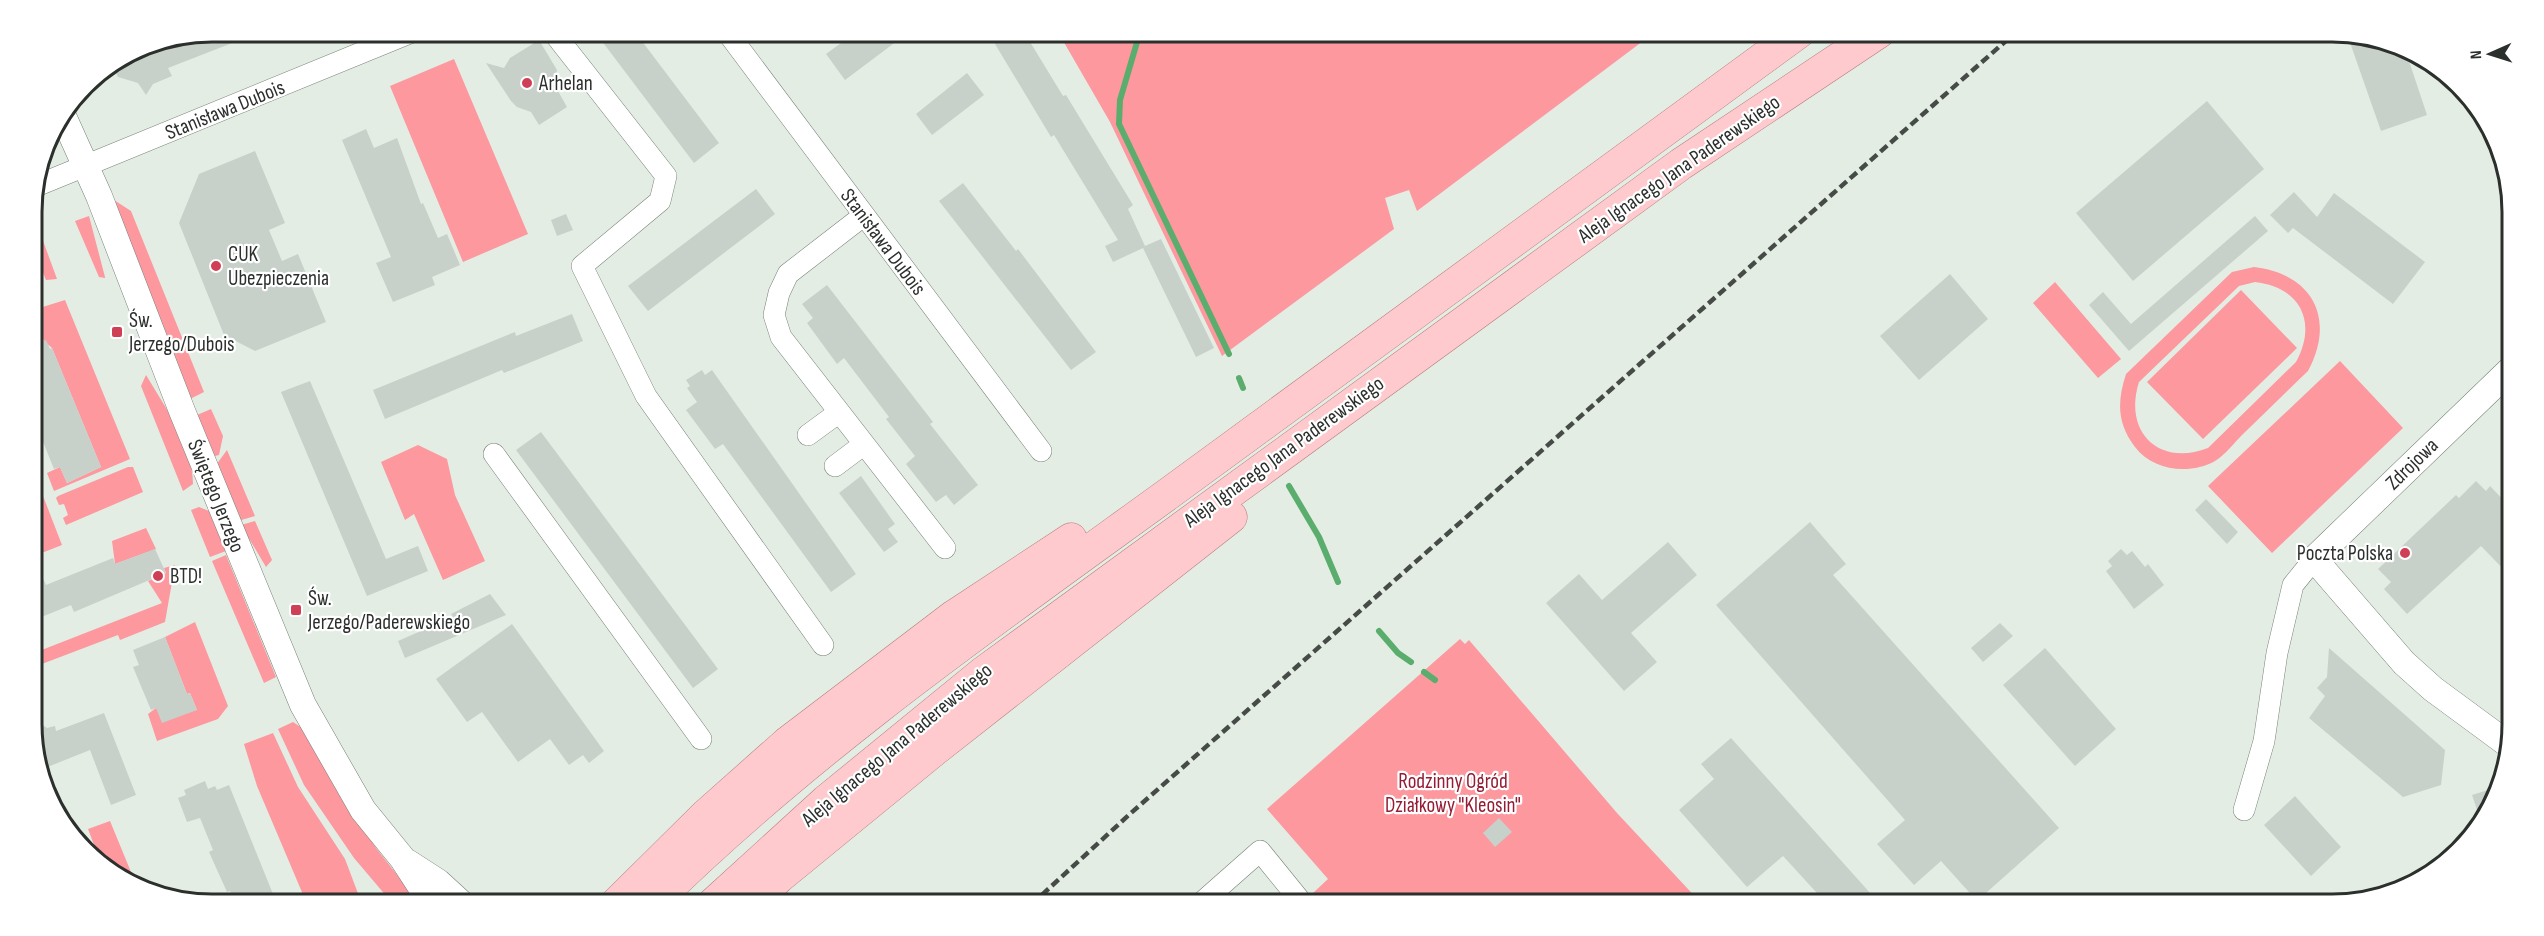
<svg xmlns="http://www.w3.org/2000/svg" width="2544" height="936" font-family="'Sofia Sans Condensed',sans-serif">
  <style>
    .green { fill: #fc989e; fill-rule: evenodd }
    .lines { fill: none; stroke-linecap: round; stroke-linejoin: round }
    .stream { stroke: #5bad6d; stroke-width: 6 }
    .building { fill: #c7d1c9 }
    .minor-casing { stroke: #778078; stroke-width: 22 }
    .tertiary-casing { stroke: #778078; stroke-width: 27 }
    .primary-casing { stroke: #b57d7f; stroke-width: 33 }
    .minor { stroke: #fff; stroke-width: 21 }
    .tertiary { stroke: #fff; stroke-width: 26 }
    .primary { stroke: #ffcacd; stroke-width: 32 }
    .rail { stroke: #464b47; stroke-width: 4.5; stroke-dasharray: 9 4.5; stroke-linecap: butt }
    .poi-dot { fill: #cf3f55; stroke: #fff; stroke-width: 2 }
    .labels { text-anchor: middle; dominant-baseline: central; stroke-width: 4.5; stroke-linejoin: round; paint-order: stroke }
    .poi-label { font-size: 21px; fill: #2c302d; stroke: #fff; text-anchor: start }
    .street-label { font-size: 21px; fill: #2c302d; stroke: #fff }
    .park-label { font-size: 21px; fill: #941c34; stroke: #fff }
    .rim { fill: none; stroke: #2c302d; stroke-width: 3 }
  </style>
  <rect width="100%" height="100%" fill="#e3ede4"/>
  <path class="green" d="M 1058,32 L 1655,32 L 1417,211 L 1409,190 L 1385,198 L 1394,229 L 1222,356 L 1110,122 Z
    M 454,59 L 528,234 L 463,262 L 390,86 Z
    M 114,200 L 131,211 L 204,392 L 188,400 Z
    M 89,216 L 105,277 L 105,278 L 99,277 L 75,221 Z
    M 42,238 L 57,279 L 46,280 L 32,246 L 32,242 Z
    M 2254,267 C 2313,274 2336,319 2308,371 C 2286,392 2264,414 2242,435 C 2234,443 2225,455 2215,461 C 2190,475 2153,471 2135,447 C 2117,423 2117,402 2126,374 L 2232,272 ZM 2255,282 C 2300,287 2318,322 2296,362 L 2208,448 C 2159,467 2123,432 2139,382 L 2239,286 Z
    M 2055,282 L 2121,359 L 2098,378 L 2033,303 Z
    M 2241,290 L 2297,348 L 2203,439 L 2147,382 Z
    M 65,300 L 130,459 L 54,491 L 47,473 L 60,467 L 67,483 L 101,467 L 52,348 L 44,341 L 40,332 L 37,333 L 33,322 L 33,310 Z
    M 2340,361 L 2403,428 L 2272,553 L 2208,486 Z
    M 146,375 C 165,407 193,446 193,484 L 183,491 L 141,386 Z
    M 211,409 L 223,436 L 219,455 L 211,457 L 197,415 Z
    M 418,445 L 447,459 L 455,495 L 485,561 L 443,580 L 414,514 L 405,520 L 381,462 Z
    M 227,450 L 255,516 L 238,521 L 216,465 Z
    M 128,467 L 133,467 L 143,492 L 66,525 L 63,518 L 68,515 L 64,504 L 59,505 L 56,498 L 58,496 Z
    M 33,470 L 62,545 L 34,556 Z
    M 199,507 L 209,511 L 226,551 L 210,557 L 191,510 Z
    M 255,521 L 272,560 L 266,567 L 241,525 Z
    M 146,528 L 156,549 L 115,564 L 112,541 Z
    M 226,555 L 276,677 L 264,683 L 212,561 Z
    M 175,565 L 165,622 L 120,640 L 118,635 L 34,667 L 34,653 L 162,603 L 148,581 L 166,573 L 164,568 Z
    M 195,622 L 228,706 L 218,719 L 157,741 L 148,714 L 156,708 L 197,710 L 190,693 L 187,694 L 165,637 Z
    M 1460,639 L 1465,644 L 1469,640 L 1617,813 L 1702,904 L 1321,904 L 1312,894 L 1328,879 L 1267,809 Z
    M 293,722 L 302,728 L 376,848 L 420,904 L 393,904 L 354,858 L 304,785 L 278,729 Z
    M 273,733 L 298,787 L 345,859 L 362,904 L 307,904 L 257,786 L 244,744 Z
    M 110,821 L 131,872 L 124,874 L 99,858 L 88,829 Z"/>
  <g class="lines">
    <path class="stream" d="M 1140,32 L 1120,100 L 1119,124 L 1229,354
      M 1239,378 L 1243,388
      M 1289,486 L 1319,537 L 1338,582
      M 1379,631 L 1398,653 L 1411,662
      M 1424,672 L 1435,680"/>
  </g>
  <path class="building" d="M 212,32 L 258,33 L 168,68 L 172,76 L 153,84 L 146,95 L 138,83 L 118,77 L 115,71 L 117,61 L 143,45 Z
    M 595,32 L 635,32 L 719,143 L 694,163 Z
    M 856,32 L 909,32 L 845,80 L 826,54 Z
    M 1004,32 L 1024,32 L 1063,96 L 1066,95 L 1133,205 L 1128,209 L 1145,246 L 1161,239 L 1214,348 L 1196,357 L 1143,248 L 1113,262 L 1105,246 L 1118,240 L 1054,135 L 1051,137 L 992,39 Z
    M 2347,34 L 2389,41 L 2406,52 L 2427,115 L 2381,131 Z
    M 539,40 L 557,70 L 554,84 L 567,107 L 539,125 L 531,112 L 517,107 L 511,101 L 486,63 L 504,68 L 510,58 Z
    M 967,73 L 984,95 L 932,135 L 916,114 Z
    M 2207,101 L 2264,169 L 2133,281 L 2076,213 Z
    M 366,129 L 374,148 L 397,138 L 421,204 L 423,203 L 438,238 L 447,234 L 460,265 L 432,277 L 435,285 L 393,302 L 376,263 L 391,257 L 342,140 Z
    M 255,151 L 285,223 L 269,230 L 282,261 L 298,254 L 326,322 L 255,351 L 224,335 L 179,223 L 199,174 Z
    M 963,183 L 1016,251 L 1018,249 L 1096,352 L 1071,370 L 939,201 Z
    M 756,189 L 775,214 L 648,311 L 628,286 Z
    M 2294,192 L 2317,217 L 2334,193 L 2425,262 L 2393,304 L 2293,228 L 2288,233 L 2270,215 Z
    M 566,214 L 573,230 L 557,236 L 551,220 Z
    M 2255,216 L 2268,231 L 2129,351 L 2089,305 L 2103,292 L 2131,324 Z
    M 1950,274 L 1988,319 L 1919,380 L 1880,336 Z
    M 827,285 L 933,422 L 930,424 L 978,485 L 954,505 L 946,495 L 936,502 L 906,464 L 915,456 L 886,419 L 889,417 L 844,358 L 837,364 L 807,323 L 813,318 L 802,304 Z
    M 572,314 L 583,341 L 504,373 L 502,370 L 385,419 L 373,390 L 515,332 L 516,336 Z
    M 46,340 L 50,349 L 52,348 L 101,467 L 67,483 L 60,467 L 54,469 L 33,417 L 33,346 Z
    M 702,370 L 705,375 L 712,370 L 856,574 L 831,592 L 723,444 L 715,449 L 686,410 L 697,402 L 687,388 L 690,386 L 686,380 Z
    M 310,381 L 386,559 L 418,546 L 428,571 L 367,596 L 281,392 Z
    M 541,432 L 718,669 L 693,688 L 516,450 Z
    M 861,476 L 895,524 L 888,529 L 898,542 L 884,552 L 839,493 Z
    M 2476,481 L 2486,491 L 2490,486 L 2512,509 L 2512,578 L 2481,546 L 2407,614 L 2384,589 L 2391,582 L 2378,569 L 2456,495 L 2459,498 Z
    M 2206,499 L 2238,532 L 2227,544 L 2195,510 Z
    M 1810,522 L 1846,564 L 1833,575 L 2059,828 L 1977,901 L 1941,861 L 1914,885 L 1877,844 L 1905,820 L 1716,605 Z
    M 1668,542 L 1697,575 L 1631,633 L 1657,662 L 1624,691 L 1546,603 L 1579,574 L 1602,600 Z
    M 155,549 L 166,573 L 74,612 L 71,605 L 34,620 L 34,559 L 46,585 L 113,558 L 115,564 Z
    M 2121,549 L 2127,555 L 2132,551 L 2145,567 L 2148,564 L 2164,585 L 2134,609 L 2106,571 L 2112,566 L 2108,561 Z
    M 490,594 L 506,615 L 405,658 L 398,641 L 453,617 L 451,614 Z
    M 2000,623 L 2013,636 L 1983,662 L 1971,648 Z
    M 512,624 L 604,751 L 589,763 L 583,755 L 569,765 L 550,739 L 518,762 L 482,712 L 467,722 L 436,679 Z
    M 165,637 L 187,694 L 190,693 L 197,710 L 162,723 L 156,708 L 151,710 L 133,667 L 139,665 L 133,650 Z
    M 2045,648 L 2116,729 L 2075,766 L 2003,685 Z
    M 2329,648 L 2445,750 L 2441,785 L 2403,797 L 2309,718 L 2325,696 L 2317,688 L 2327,677 Z
    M 104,713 L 136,795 L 111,805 L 90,750 L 40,770 L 35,759 L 35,732 L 41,724 L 47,728 L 55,726 L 56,731 Z
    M 1731,738 L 1880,904 L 1827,904 L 1783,856 L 1747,887 L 1679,810 L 1714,779 L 1701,764 Z
    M 205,781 L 208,789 L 215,786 L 217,790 L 229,785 L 277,904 L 235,904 L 230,891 L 227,892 L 209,852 L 213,850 L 200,818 L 187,822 L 178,798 L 186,795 L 184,790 Z
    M 2501,786 L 2482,824 L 2472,795 Z
    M 2295,796 L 2341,847 L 2311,876 L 2264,825 Z
    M 1499,818 L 1512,832 L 1495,847 L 1483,833 Z"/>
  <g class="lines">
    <defs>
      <path id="minor" d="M 553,32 L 666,176 L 660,201 L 582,266 L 646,396 L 823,645
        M 727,32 L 1041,451
        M 36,186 L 412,32
        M 863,216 L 788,274 L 779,293 L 774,315 L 781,337 L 945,548
        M 808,435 L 838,413
        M 494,454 L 701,739
        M 835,466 L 863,445
        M 2244,810 L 2264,741 L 2277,653 L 2293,585 L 2314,559
        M 1200,904 L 1260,851 L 1303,904"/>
      <path id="tertiary" d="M 63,116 L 99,196 L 182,411 L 303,705 L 363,810 L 402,858 L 432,904
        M 2509,745 L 2433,689 L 2404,663 L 2314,559 L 2511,369
        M 407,862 L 438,882 L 462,904"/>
      <path id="primary" d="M 616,904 L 707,814 L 787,743 L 954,616 L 1071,539
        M 652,904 C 808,750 990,623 1168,494 C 1378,340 1589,186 1799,32
        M 713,904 L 826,801 L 984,672 L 1681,164 L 1879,32
        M 751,904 L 779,877 L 933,751 L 1231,517"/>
    </defs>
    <use href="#minor" class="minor-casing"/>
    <use href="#tertiary" class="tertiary-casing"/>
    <use href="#primary" class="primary-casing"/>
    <use href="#minor" class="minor"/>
    <use href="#tertiary" class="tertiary"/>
    <use href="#primary" class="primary"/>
    <path class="rail" d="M 1032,904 L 1131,813 L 2016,32"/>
  </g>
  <g class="poi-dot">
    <circle cx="527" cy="83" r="6"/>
    <circle cx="216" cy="266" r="6"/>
    <rect x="111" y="326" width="12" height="12" rx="3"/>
    <circle cx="2405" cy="553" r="6"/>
    <circle cx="158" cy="576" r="6"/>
    <rect x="290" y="604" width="12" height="12" rx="3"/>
  </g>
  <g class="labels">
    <g class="poi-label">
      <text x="539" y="83">Arhelan</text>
      <text x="228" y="254">CUK<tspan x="228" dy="24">Ubezpieczenia</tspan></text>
      <text x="129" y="320">Św.<tspan x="129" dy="24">Jerzego/Dubois</tspan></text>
      <text x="2393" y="553" text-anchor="end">Poczta Polska</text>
      <text x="170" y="576">BTD!</text>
      <text x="308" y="598">Św.<tspan x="308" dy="24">Jerzego/Paderewskiego</tspan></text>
    </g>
    <g class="street-label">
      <text transform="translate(225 110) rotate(-22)">Stanisława Dubois</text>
      <text transform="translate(1679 169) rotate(-35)">Aleja Ignacego Jana Paderewskiego</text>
      <text transform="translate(883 242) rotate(53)">Stanisława Dubois</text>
      <text transform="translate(1284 452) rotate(-36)">Aleja Ignacego Jana Paderewskiego</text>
      <text transform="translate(2412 464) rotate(-44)">Zdrojowa</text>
      <text transform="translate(216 496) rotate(68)">Świętego Jerzego</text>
      <text transform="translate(897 745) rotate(-40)">Aleja Ignacego Jana Paderewskiego</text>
    </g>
    <g class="park-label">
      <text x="1453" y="781">Rodzinny Ogród<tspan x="1453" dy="24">Działkowy "Kleosin"</tspan></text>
    </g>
  </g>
  <path d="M0 0H2544V936H0ZM212 42H2332A170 170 0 0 1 2502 212V724A170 170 0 0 1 2332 894H212A170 170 0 0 1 42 724V212A170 170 0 0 1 212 42Z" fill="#fff" fill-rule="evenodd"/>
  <path class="rim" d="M212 42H2332A170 170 0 0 1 2502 212V724A170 170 0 0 1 2332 894H212A170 170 0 0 1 42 724V212A170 170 0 0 1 212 42Z"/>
  <g transform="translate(2490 54) rotate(267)" stroke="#ffffff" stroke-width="4.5" paint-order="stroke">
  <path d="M0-4.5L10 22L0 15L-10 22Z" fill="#2c302d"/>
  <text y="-9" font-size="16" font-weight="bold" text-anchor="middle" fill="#2c302d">N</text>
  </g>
</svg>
